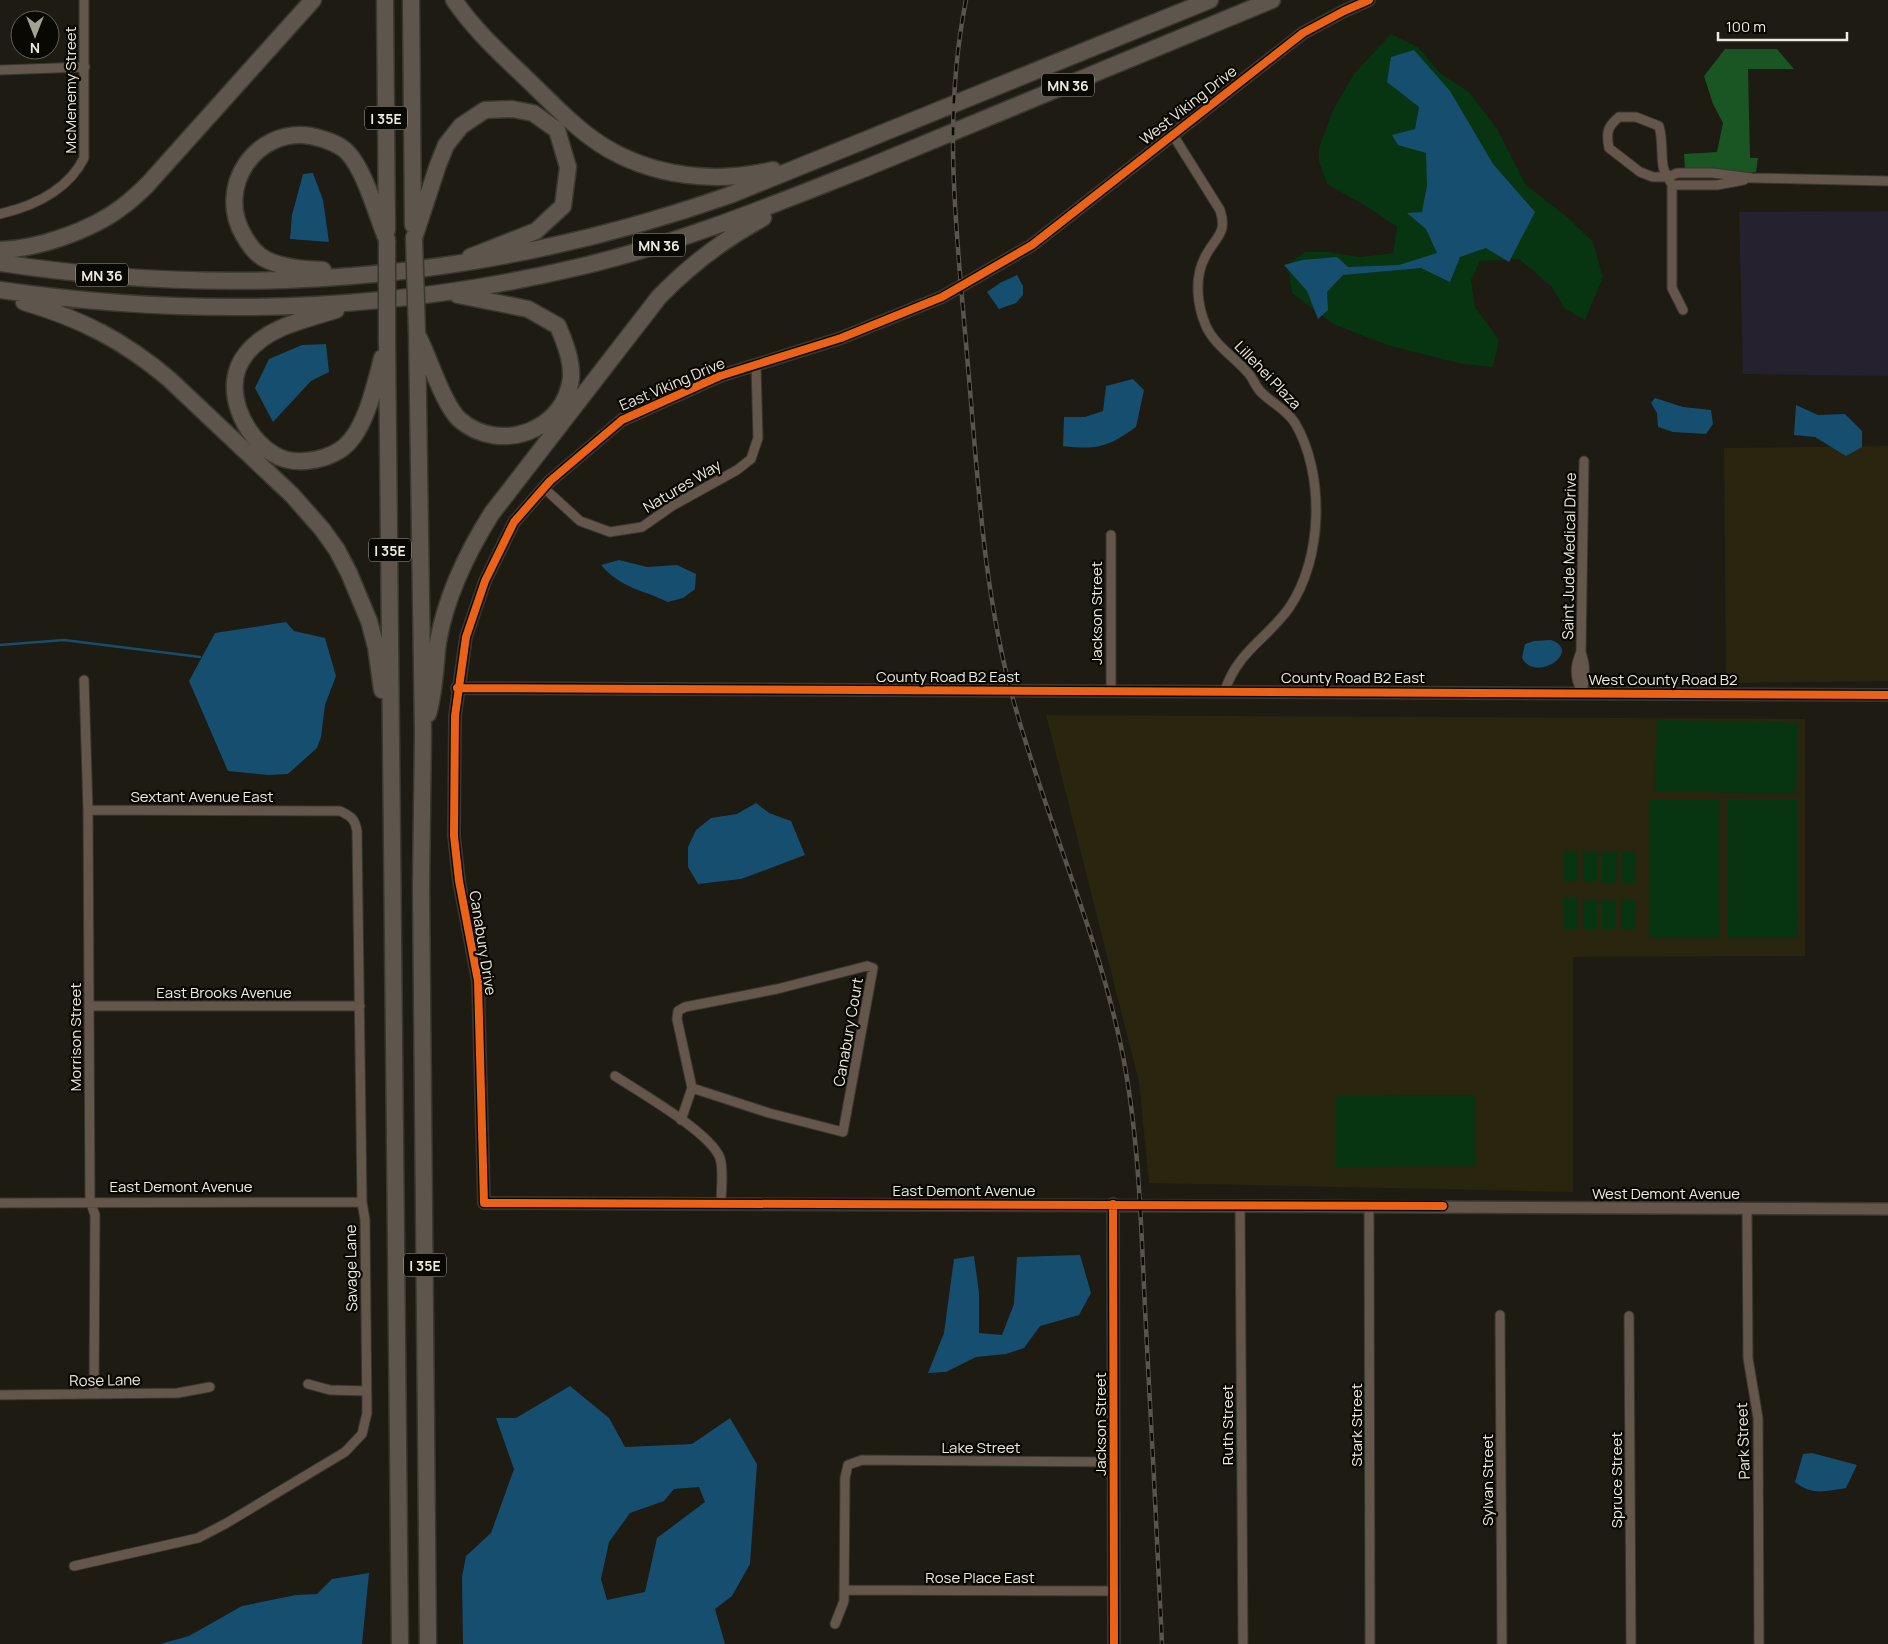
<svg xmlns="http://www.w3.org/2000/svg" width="1888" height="1644" font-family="Manrope,sans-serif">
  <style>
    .commercial { fill: #25212e }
    .built { fill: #2a250f }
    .green { fill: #073411 }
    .forest { fill: #1a5524 }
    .water { fill: #164e70; fill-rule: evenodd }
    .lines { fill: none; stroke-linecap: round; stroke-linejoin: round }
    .stream { stroke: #164e70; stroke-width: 2.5 }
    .minor-casing { stroke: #393730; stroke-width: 11 }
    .tertiary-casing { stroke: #393730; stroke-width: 14 }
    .motorway-casing { stroke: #393730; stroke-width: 19 }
    .minor { stroke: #64564a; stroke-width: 9 }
    .tertiary { stroke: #64564a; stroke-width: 11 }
    .motorway { stroke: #5e564c; stroke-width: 16 }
    .rail-casing { stroke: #59544c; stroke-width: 4.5 }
    .rail { stroke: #0a0803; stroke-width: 2.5; stroke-dasharray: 8; stroke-linecap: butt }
    .motorway-bridge-casing { stroke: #393730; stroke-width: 19; stroke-linecap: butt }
    .motorway-bridge { stroke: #5e564c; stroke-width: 16 }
    .cycleway-casing { stroke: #0a0803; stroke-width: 11 }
    .cycleway { stroke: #ea6118; stroke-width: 8 }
    .labels { text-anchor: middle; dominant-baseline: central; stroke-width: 4.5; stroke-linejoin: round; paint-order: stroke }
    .shield { fill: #0a0803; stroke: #a9a69d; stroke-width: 1 }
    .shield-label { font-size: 14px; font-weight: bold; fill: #edeadf }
    .street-label { font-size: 15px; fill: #edeadf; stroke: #0a0803 }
  </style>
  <rect width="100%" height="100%" fill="#1d1b12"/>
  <path class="commercial" d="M 1888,211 L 1888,376 L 1743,374 L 1739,212 Z"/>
  <path class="built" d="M 1888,446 L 1888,681 L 1726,683 L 1724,448 Z
    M 1046,715 L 1805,719 L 1805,956 L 1573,957 L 1573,1192 L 1149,1183 L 1139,1082 Z"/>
  <path class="green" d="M 1391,34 L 1419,48 L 1440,73 L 1470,93 L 1497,129 L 1526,185 L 1567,217 L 1593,242 L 1603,277 L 1585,320 L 1565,309 L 1552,287 L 1519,259 L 1480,261 L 1471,280 L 1475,307 L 1499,340 L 1493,367 L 1462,364 L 1387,345 L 1333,324 L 1292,293 L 1287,265 L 1305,252 L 1328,252 L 1360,257 L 1393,253 L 1397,227 L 1371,209 L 1327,184 L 1319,162 L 1319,148 L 1333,110 L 1354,74 Z
    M 1657,720 L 1798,723 L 1796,794 L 1655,791 Z
    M 1649,800 L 1720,800 L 1720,938 L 1650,938 Z
    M 1727,800 L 1797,800 L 1798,938 L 1727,938 Z
    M 1564,851 L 1578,851 L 1578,882 L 1564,882 Z
    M 1583,852 L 1598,852 L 1597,882 L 1583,882 Z
    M 1602,852 L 1617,852 L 1616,883 L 1602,883 Z
    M 1622,852 L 1636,852 L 1636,883 L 1622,883 Z
    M 1564,898 L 1578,898 L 1578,929 L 1564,929 Z
    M 1583,899 L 1597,899 L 1597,929 L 1583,929 Z
    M 1602,899 L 1616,899 L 1616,929 L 1602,929 Z
    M 1621,899 L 1636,899 L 1635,930 L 1621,929 Z
    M 1476,1095 L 1476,1166 L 1335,1167 L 1335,1096 Z"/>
  <path class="forest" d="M 1725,49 L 1777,49 L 1794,69 L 1748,69 L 1750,158 L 1758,158 L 1756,172 L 1745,174 L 1685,170 L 1684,154 L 1717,152 L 1723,123 L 1713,104 L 1704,76 Z"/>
  <path class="water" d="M 1414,50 L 1450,91 L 1493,164 L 1535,212 L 1509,262 L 1486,248 L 1460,257 L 1450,282 L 1421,268 L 1343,275 L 1327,292 L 1328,310 L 1318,319 L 1307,291 L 1284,265 L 1302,260 L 1337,257 L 1348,267 L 1399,265 L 1437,253 L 1426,229 L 1407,213 L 1422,212 L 1427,186 L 1426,153 L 1398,145 L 1392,135 L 1415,129 L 1419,107 L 1387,82 L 1391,57 Z
    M 313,173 L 323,200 L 329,242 L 290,239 L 292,215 L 303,174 Z
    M 1017,275 L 1023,286 L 1023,295 L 1016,303 L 999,309 L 987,292 L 1000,283 Z
    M 326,344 L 329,372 L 311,381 L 273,422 L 255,388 L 269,359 L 302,345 Z
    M 1133,379 L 1144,390 L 1136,427 C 1108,447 1097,450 1063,446 L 1064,417 L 1085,417 L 1103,411 L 1106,386 Z
    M 1655,398 L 1683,407 L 1711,410 L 1713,424 L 1706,434 L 1673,432 L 1658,427 L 1657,413 L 1651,403 Z
    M 1796,405 L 1818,415 L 1845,414 L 1862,431 L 1862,447 L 1846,456 L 1815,437 L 1794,435 Z
    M 619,560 L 647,567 L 677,565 L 696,574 L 695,589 L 683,598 L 668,602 C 641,589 622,589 601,565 Z
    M 286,622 L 294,631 L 325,638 L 336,676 L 325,705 L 321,737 L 317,748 L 288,774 L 268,775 L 228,771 L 189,681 L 215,633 Z
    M 1551,640 C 1583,651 1536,684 1522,658 L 1525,644 L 1534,641 Z
    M 756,803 L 769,813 L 791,821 L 805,855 L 741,879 L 698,884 L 688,867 L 688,847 L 696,830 L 711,818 L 737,814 Z
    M 1080,1255 L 1091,1293 L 1079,1315 L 1040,1326 L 1024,1348 L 1006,1354 L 976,1357 L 946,1372 L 928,1373 L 944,1333 L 954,1259 L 974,1256 L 979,1293 L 979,1333 L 1002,1335 L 1014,1304 L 1017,1257 Z
    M 570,1386 L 609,1418 L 625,1447 L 692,1444 L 730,1418 L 757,1464 L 750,1564 L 732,1596 L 715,1609 L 725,1644 L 463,1644 L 462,1577 L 466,1556 L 491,1533 L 514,1469 L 496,1418 L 516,1418 ZM 699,1487 L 705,1502 L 657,1538 L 645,1592 L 607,1600 L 601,1579 L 609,1542 L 630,1513 L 664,1501 L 674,1489 Z
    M 1812,1453 L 1857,1465 L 1846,1488 C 1825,1491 1813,1496 1795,1482 L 1803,1454 Z
    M 369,1573 L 362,1644 L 160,1644 L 189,1636 L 242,1606 L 296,1595 L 317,1594 L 332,1579 Z"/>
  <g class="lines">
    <path class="stream" d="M 0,645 L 64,640 L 200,657"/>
    <defs>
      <path id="minor" d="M 0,70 L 85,67
        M 1173,135 L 1220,210 C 1228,234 1215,237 1205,257 C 1194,278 1197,305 1206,326 C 1215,346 1236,358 1249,374 C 1254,380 1256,388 1262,393 C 1273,404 1286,409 1295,423 C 1325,474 1323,559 1289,608 C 1266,640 1239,650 1225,690
        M 1672,185 L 1717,185 L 1744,180
        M 0,214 C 34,206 68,190 84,158 L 84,0
        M 1683,310 L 1672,288 L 1672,185 C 1669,179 1664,173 1663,166 C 1661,152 1663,140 1659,126 L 1636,117 L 1619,117 C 1607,127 1606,133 1609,148 L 1640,172 L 1653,177 L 1668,177 L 1677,173 L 1713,173 L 1752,178 L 1888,181
        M 544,488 L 580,521 L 610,532 L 642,527 L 672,506 L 737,470 L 751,459 L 758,438 L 756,365
        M 1581,652 C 1574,667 1575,678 1582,693
        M 84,680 L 88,810 L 90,1201 L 95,1215 L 94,1394
        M 1111,691 L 1111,535
        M 1582,693 C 1585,678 1586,666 1581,652 L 1584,461
        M 867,966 L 873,968 L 843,1132 L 769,1113 L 692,1088 L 677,1019 L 678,1011 L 685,1007 L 777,989 Z
        M 89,1006 L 360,1006
        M 615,1076 C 639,1092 710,1132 720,1158 C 724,1171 721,1190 721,1204
        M 681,1120 L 692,1088
        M 0,1203 L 362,1202
        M 1240,1205 L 1243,1644
        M 1369,1206 L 1370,1644
        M 1747,1209 L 1748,1358 L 1758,1418 L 1759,1644
        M 1500,1315 L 1502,1644
        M 1629,1316 L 1631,1644
        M 308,1384 L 330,1390 L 366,1391
        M 0,1395 L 178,1393 L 210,1387
        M 74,1566 L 198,1538 L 225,1524 L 345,1452 L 362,1434 L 367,1413 L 365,1220 L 362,1202 L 357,831 C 355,819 351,816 340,811 L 88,810
        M 845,1590 L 1115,1591
        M 835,1624 L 844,1601 L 845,1478 L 848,1465 L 862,1460 L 1114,1462"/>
      <path id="tertiary" d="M 1369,0 L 1344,11 L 1303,33 L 1032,245 L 942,297 L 841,338 L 720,376 L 622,420 L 550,481 L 514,522 L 485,581 L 466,637 L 455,716 L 454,836 L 459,881 L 478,981 L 484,1203 L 1888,1209
        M 457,688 L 1888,695
        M 1113,1204 L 1114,1644"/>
      <path id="motorway" d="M 385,0 L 387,230
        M 411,0 L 413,225
        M 454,0 C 475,31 502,55 529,81 C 552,103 574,127 600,144 C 651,177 716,184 773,170
        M 414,238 L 438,165 L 446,145 L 461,126 L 485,110 L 512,109 L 533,113 L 557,130 L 568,167 L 563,206 L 536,231 L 470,257
        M 0,250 C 38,249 92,230 122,207 C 132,200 140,192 148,184 L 313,0
        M 0,263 C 250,301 491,279 730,195 L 1210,0
        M 323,270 C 304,269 284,268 267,260 C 256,255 250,246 244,236 C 215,188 255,127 311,136 C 324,139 339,143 348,153 C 365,171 377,216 387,240
        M 0,290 C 194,318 392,312 583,266 C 680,243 772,205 866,168 C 1002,113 1137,56 1272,0
        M 24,302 C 81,319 123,340 169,379 L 292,495 L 322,529 L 337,550 L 349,573 L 369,621 L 376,647 L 382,690
        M 336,310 C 304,320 267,327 246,354 C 220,386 243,437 275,455 C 293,466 323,461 340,450 C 365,434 375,385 382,358
        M 417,332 L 423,733 L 421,886 L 428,1644
        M 419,338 C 429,358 444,406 460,420 C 500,454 565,431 571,378 C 572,360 565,343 558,326 L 528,309 L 458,295
        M 387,339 L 400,1644
        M 428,714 C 435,690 435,666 438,642 C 446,596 468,551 492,513 L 659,297 C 690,265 724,239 763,218"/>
    </defs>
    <use href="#minor" class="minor-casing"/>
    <use href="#tertiary" class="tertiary-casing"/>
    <use href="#motorway" class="motorway-casing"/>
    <use href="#minor" class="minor"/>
    <use href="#tertiary" class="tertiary"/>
    <use href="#motorway" class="motorway"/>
    <defs>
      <path id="rail" d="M 966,0 C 941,125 958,242 968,367 C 978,478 983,591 1013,699 C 1045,817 1097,930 1122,1051 C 1139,1136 1141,1223 1145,1309 C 1151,1421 1157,1532 1162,1644"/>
    </defs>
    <use href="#rail" class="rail-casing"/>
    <use href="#rail" class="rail"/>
    <defs>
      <path id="motorway-bridge" d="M 414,238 L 417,332
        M 387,240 L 387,339"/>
    </defs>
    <use href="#motorway-bridge" class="motorway-bridge-casing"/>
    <use href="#motorway-bridge" class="motorway-bridge"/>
    <defs>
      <path id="cycleway" d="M 1369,0 L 1344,11 L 1303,33 L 1032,245 L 942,297 L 841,338 L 720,376 L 622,420 L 550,481 L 514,522 L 485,581 L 466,637 L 455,716 L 454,836 L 459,881 L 478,981 L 484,1203 L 1443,1206
        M 457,688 L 1888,695
        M 1113,1204 L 1114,1644"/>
    </defs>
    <use href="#cycleway" class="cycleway-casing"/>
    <use href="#cycleway" class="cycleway"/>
  </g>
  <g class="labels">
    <g class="shield">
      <rect x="1042" y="73.5" width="52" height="23" rx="4"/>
      <rect x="365" y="106.5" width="42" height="23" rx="4"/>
      <rect x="633" y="233.5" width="52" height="23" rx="4"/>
      <rect x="76" y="263.5" width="52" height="23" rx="4"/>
      <rect x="369" y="538.5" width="42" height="23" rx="4"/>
      <rect x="404" y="1253.5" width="42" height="23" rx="4"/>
    </g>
    <g class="shield-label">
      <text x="1068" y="85">MN 36</text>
      <text x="386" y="118">I 35E</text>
      <text x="659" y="245">MN 36</text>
      <text x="102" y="275">MN 36</text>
      <text x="390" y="550">I 35E</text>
      <text x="425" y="1265">I 35E</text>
    </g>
    <g class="street-label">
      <text transform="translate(70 90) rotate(-90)">McMenemy Street</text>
      <text transform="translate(1188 105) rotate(-38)">West Viking Drive</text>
      <text transform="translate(1268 375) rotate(46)">Lillehei Plaza</text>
      <text transform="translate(672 384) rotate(-23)">East Viking Drive</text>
      <text transform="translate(682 486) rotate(-31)">Natures Way</text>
      <text transform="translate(1569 556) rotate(-89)">Saint Jude Medical Drive</text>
      <text transform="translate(1096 613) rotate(-90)">Jackson Street</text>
      <text x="948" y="676">County Road B2 East</text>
      <text x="1353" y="677">County Road B2 East</text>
      <text x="1663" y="679">West County Road B2</text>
      <text x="202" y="796">Sextant Avenue East</text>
      <text transform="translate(483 943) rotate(81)">Canabury Drive</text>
      <text x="224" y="992">East Brooks Avenue</text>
      <text transform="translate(848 1032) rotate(-80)">Canabury Court</text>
      <text transform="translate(75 1037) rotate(-90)">Morrison Street</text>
      <text x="181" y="1186">East Demont Avenue</text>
      <text x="964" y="1190">East Demont Avenue</text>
      <text x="1666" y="1193">West Demont Avenue</text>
      <text transform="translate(351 1268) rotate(-91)">Savage Lane</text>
      <text transform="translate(105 1380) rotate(-1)">Rose Lane</text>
      <text transform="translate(1100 1424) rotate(-90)">Jackson Street</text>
      <text transform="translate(1227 1425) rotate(-90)">Ruth Street</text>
      <text transform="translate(1356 1425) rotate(-90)">Stark Street</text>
      <text transform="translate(1743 1441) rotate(-92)">Park Street</text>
      <text x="981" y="1447">Lake Street</text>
      <text transform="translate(1487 1480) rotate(-90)">Sylvan Street</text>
      <text transform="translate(1616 1480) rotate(-90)">Spruce Street</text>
      <text x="980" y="1577">Rose Place East</text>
    </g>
  </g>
  <g transform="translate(35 35) rotate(180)"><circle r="24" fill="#0a0803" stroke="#65625b"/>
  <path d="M0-4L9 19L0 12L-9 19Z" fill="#a4a297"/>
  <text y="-8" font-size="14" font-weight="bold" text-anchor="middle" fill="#edeadf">N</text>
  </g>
  <path d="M1718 32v8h129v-8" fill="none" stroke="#edeadf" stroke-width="2.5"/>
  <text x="1726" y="32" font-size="15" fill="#edeadf" stroke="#0a0803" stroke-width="4" paint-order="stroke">100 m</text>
</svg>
